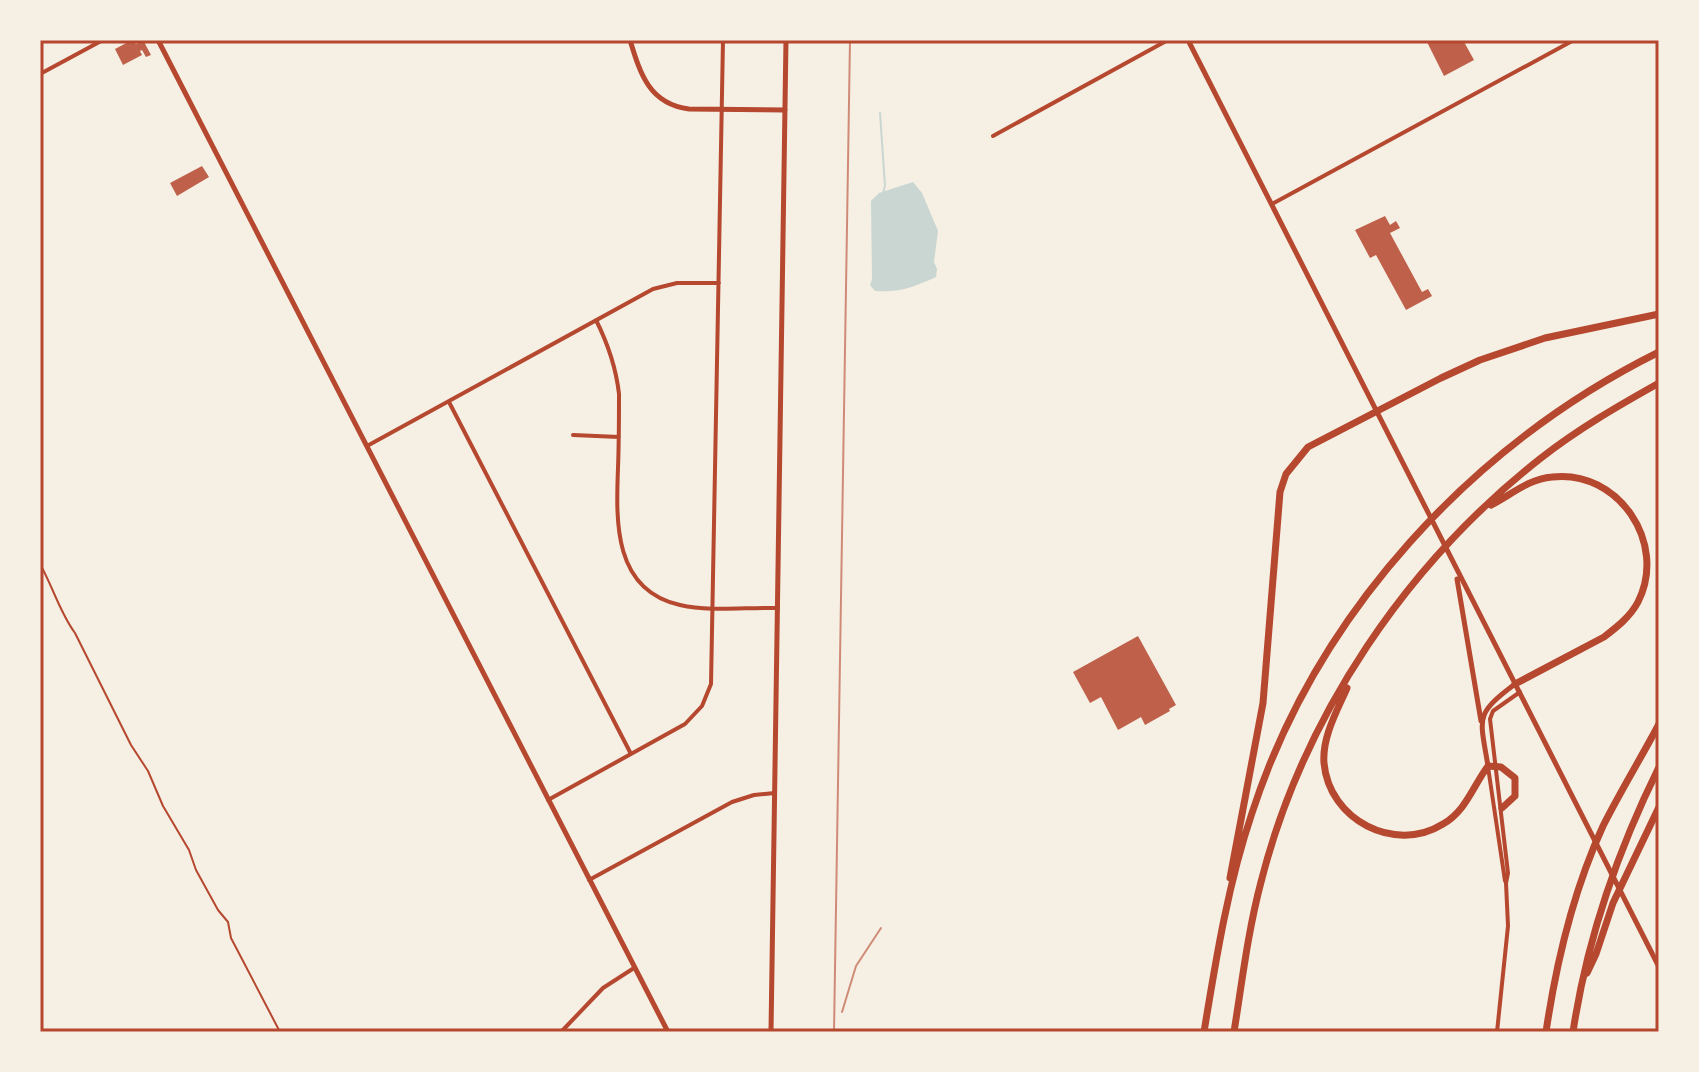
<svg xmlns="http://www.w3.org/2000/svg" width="1699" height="1072" font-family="'PT Sans',sans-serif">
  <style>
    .water { fill: #c9d6d2 }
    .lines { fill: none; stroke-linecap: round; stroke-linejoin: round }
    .stream { stroke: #c9d6d2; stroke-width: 2 }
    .building { fill: #bf614a }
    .path { stroke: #b5482f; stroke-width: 2 }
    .minor { stroke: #b5482f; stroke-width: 4 }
    .tertiary { stroke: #b5482f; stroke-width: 5 }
    .secondary { stroke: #b5482f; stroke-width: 5 }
    .motorway { stroke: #b5482f; stroke-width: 7 }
    .rail { stroke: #cf8b77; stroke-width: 2 }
    .neatline { fill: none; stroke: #b5482f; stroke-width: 3 }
  </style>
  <rect width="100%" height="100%" fill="#f6efe4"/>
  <path class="water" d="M 913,182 L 922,193 L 938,231 L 934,262 L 937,269 L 936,277 C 916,286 900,293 875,291 L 870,285 L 872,279 L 871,201 L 879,193 Z"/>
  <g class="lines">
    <path class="stream" d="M 880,113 L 885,186 L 883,193"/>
  </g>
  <path class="building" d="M 132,40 L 136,44 L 143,40 L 151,55 L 146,57 L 142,50 L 140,51 L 142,55 L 123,65 L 115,49 Z
    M 1426,40 L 1463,40 L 1474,60 L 1444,76 Z
    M 202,166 L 209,177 L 177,196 L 170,183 Z
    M 1385,216 L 1390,225 L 1396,221 L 1400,228 L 1390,233 L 1422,292 L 1428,289 L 1432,296 L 1406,310 L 1376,255 L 1370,258 L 1355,230 Z
    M 1138,636 L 1176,705 L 1169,709 L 1170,711 L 1145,725 L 1141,717 L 1118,730 L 1101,697 L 1090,703 L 1073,672 Z"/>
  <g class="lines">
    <path class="path" d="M 40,564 C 53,587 60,613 75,633 L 131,745 L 148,771 L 163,806 L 189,850 L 196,870 L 218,910 L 228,922 L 231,938 L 280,1032"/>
    <path class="minor" d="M 40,74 L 103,40
      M 993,136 L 1168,40
      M 1272,204 L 1574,40
      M 596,320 C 608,344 616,367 619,394 C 619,419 619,443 618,468 C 616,521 613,590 680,605 C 711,612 746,607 778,608
      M 449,402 L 631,754
      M 573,435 L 619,437
      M 367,446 L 653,289 L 677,283 L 719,283
      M 1488,767 L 1505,881
      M 548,800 L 685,724 L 702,706 L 711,684 L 723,40
      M 589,880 L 732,802 L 754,795 L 775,793
      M 561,1032 L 603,988 L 634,968
      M 1497,1032 L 1508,926 L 1506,883 L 1508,873 L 1490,719 L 1493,711 L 1520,692"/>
    <path class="tertiary" d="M 158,40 L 668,1032
      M 630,40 C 640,73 649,104 689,109 L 785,110
      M 1188,40 L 1659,967
      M 1457,579 L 1481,721
      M 1488,766 C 1480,717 1474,715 1515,684"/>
    <path class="secondary" d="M 771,1032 L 786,40"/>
    <path class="motorway" d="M 1491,505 C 1511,495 1528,479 1552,477 C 1618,469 1668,543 1638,602 C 1630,617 1617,627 1604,637 L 1515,684
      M 1347,688 C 1337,711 1322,737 1324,763 C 1329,820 1395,854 1443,824 C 1466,811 1473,786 1488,766 L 1501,767 L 1515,778 L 1515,796 L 1502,808
      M 1230,878 L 1263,703 L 1280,492 L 1286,474 L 1308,447 L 1441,378 L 1480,360 L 1545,338 L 1659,314
      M 1587,973 L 1596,954 L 1613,903 L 1659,807
      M 1204,1032 C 1216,959 1228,884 1252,813 C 1317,613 1472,445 1659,352
      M 1234,1032 C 1242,982 1248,931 1261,882 C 1303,716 1407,563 1541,458 C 1578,429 1618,406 1659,383
      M 1546,1032 C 1556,964 1574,889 1603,826 C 1620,792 1641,758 1659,724
      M 1573,1032 C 1587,938 1617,852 1659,767"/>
    <path class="rail" d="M 842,1012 L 856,966 L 881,928
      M 834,1032 L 850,40"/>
  </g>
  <rect width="1699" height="1072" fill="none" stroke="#f6efe4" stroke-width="84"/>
  <rect x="42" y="42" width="1615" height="988" class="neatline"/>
</svg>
